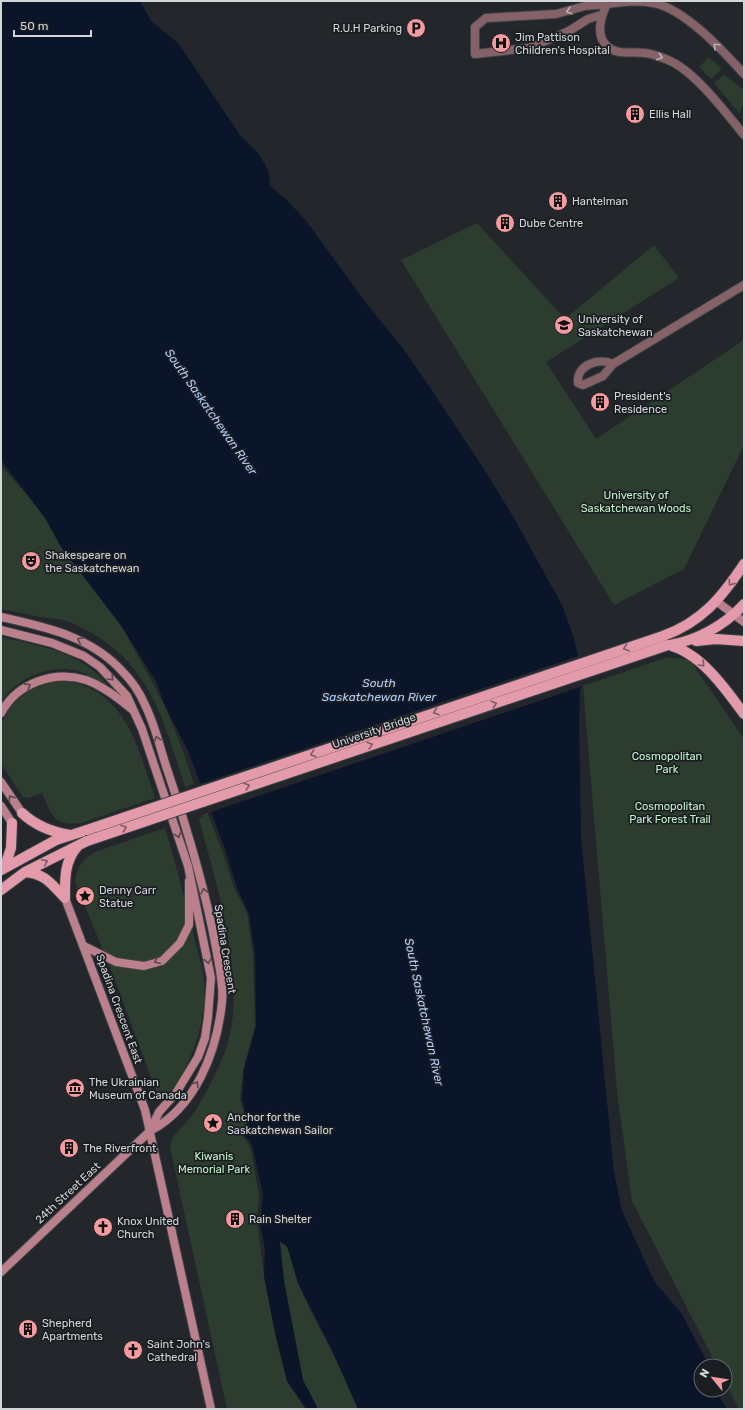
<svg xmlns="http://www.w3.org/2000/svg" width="745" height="1410" font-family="Rubik,sans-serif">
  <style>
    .green { fill: #2c3d2f }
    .water { fill: #0a152a }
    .pier { fill: #23272c }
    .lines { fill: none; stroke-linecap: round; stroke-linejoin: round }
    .street-casing { stroke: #3f4348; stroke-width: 10 }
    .secondary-casing { stroke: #3f4348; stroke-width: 10 }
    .primary-casing { stroke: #3f4348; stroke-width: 12 }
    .street { stroke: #856168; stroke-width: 8 }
    .secondary { stroke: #ba818d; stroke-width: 8 }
    .primary { stroke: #e39aaa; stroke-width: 10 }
    .primary-bridge-casing { stroke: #3f4348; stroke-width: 12; stroke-linecap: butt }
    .primary-bridge { stroke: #e39aaa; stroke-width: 10 }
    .oneway { stroke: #bcb3b7 }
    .oneway2 { stroke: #7e5c66 }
    .oneway3 { stroke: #5a464d }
    .labels { text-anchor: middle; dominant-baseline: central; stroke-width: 3.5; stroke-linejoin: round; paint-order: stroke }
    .poi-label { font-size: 11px; fill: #d3d6d9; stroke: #1a1e22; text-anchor: start }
    .park-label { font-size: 11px; fill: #c2f3ca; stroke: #1a1e22 }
    .street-label { font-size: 11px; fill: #d3d6d9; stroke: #1a1e22 }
    .water-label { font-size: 12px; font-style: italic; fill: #b0cbfc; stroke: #1a1e22 }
  </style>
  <rect width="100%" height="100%" fill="#23272c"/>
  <path class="green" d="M 709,57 L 722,69 L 711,79 L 699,67 Z
    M 724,75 L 744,90 L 744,100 L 740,114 L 714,83 Z
    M 477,223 L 565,319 L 654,245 L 679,278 L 546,362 L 596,439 L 744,340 L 744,445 L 684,569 L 614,605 L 401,260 Z
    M 1,466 L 51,521 L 122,627 L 164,704 L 182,748 L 194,784 L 185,787 C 162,713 147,653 67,621 C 59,618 48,619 40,617 C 27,615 14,611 1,609 Z
    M 1,637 C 41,646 81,652 109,686 C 99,680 89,674 78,671 C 50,664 17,678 1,701 Z
    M 668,657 L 686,659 L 692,663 L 744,739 L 744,1409 L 739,1409 L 725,1381 L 725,1366 L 717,1366 L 632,1201 L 617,1091 L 583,686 Z
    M 68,681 C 127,693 138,748 155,798 L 81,823 C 54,826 52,816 42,793 L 29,798 L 22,796 L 1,764 L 1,725 L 4,717 L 11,706 L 31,689 L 53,682 Z
    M 207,812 L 222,850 L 234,888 L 247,913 L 253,955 L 255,1025 L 243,1070 L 240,1100 L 247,1122 L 242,1136 L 247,1141 L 251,1151 L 259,1196 L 257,1221 L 264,1276 L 275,1333 L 287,1381 L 306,1409 L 227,1409 L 170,1147 C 171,1137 177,1132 184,1125 C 201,1106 211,1083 222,1059 C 252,993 217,887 199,819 Z
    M 165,828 C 176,864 185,900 194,937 C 197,951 203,967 204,981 C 207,1021 192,1067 166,1097 L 157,1093 L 110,967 L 75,882 C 77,867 82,859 95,852 Z
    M 281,1242 C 294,1250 293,1270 298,1283 C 316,1326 342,1365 358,1409 L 318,1409 L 303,1381 L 284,1281 L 279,1243 Z"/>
  <path class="water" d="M 1,1 L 140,1 L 151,21 L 178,43 L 240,135 L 259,154 L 269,172 L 270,186 L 288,201 L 307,222 L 366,303 L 402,347 L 431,389 L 484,469 L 514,518 L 562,605 L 574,638 L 581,669 L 579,718 L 581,838 L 614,1172 L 622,1211 L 654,1281 L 682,1314 L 709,1366 L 701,1366 L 701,1390 L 718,1390 L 720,1398 L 727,1409 L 358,1409 L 329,1344 L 298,1283 L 287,1246 L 280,1242 L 284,1281 L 303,1380 L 318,1409 L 306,1409 L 287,1381 L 275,1333 L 264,1276 L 265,1249 L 260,1225 L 263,1195 L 252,1145 L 248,1139 L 243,1135 L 248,1122 L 242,1100 L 244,1070 L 256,1026 L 255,955 L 249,914 L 237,888 L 225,849 L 188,751 L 164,704 L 157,683 L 122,627 L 61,547 L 45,518 L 1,460 Z"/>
  <path class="pier" d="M 581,655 L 583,668 L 583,686 L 208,813 L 197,785 Z"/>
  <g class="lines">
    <defs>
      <path id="street" d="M 601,15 L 588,19 L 569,31 L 529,48 L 475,54 L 475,27 L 486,18 L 556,14 L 585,6 L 607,4
        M 744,74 C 723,51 684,8 653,3 C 638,0 623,2 607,4 C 601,16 595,35 607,46 C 617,56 633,51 645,53 C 653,54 661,57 668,60 C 695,71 726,113 744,135
        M 613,364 C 599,357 576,365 578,383 L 583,385 L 603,376 L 613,364 L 744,285"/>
      <path id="secondary" d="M 716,601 L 744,622
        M 1,617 C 45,627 90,636 122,671 C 131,680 140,693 145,705 C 155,725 160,748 167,769 C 187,828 205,887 216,948 C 219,966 224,984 222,1002 C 217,1051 196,1107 150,1131 L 1,1272
        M 1,630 L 52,643 L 84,656 L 100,667 L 127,696 L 142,729 L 188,866 L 211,978 L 208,1017 L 205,1038 L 198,1057 L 176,1093 L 159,1112 L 150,1131
        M 1,713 C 17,683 54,670 86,680 C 103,686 119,699 133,710
        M 1,782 L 22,813
        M 1,806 L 12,823
        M 65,898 L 145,1110 L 211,1409
        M 84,946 L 116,962 L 144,966 L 162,961 L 180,943 L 189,925 L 189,881"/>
      <path id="primary" d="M 663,636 C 702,622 722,597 744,564
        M 696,641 L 716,639 L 744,641
        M 668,645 C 700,652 725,688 744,714
        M 670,645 C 698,640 725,625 744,604
        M 22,813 C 36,826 51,832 70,835
        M 5,866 L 11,848 L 12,823
        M 1,870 L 56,840 L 87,830
        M 25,872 C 46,874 51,884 65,898
        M 1,890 L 25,872 L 87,841
        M 65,898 C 65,880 64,862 77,847"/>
    </defs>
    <use href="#street" class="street-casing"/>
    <use href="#secondary" class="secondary-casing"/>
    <use href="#primary" class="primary-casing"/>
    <use href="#street" class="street"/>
    <use href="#secondary" class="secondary"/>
    <use href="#primary" class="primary"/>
    <defs>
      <path id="primary-bridge" d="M 87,830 L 663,636
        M 87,841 L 668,645"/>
    </defs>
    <use href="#primary-bridge" class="primary-bridge-casing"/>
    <use href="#primary-bridge" class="primary-bridge"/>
  </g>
  <defs><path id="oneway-chevron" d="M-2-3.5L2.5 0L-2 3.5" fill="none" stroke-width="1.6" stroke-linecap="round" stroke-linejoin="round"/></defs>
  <g class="oneway">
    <use href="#oneway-chevron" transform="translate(569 11) rotate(165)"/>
    <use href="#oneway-chevron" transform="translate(716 46) rotate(-137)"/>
    <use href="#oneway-chevron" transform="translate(660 57) rotate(20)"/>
  </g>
  <g class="oneway2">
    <use href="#oneway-chevron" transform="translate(731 583) rotate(125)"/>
    <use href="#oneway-chevron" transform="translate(626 648) rotate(161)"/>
    <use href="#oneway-chevron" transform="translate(702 664) rotate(46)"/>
    <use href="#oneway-chevron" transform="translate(494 704) rotate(-19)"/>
    <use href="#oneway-chevron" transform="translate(436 712) rotate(161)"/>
    <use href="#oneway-chevron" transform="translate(370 745) rotate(-19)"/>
    <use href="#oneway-chevron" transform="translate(313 754) rotate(161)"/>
    <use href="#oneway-chevron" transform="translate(247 786) rotate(-19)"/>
    <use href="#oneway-chevron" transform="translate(124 828) rotate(-19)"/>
    <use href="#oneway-chevron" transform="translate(45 862) rotate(-26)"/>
  </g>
  <g class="oneway3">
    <use href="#oneway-chevron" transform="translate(80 640) rotate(-154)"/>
    <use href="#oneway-chevron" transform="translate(111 678) rotate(47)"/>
    <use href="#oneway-chevron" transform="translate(28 686) rotate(-29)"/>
    <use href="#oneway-chevron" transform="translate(157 739) rotate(-109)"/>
    <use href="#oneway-chevron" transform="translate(11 798) rotate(-124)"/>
    <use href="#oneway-chevron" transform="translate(178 835) rotate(71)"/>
    <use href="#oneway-chevron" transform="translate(204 891) rotate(-103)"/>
    <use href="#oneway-chevron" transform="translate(157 961) rotate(158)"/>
    <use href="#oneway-chevron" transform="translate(208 961) rotate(80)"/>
    <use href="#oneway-chevron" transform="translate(196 1084) rotate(-58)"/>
  </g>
  <defs>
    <symbol id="parking-disc" viewBox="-11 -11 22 22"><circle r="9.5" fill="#f49b9f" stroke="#1a1e22"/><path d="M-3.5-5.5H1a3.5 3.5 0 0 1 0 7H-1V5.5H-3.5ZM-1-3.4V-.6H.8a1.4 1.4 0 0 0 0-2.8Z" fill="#111"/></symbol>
    <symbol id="hospital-disc" viewBox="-11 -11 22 22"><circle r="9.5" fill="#f49b9f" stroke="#1a1e22"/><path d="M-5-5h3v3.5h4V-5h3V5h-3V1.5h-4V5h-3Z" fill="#111"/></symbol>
    <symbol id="building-disc" viewBox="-11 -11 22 22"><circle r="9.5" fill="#f49b9f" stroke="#1a1e22"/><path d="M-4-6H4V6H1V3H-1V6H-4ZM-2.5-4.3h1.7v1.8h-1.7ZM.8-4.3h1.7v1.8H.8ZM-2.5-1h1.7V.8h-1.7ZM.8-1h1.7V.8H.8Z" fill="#111"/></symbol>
    <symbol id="university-disc" viewBox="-11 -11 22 22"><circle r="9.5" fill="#f49b9f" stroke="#1a1e22"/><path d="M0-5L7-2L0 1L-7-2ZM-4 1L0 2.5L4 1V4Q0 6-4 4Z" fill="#111"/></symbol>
    <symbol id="theatre-disc" viewBox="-11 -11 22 22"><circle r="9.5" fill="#f49b9f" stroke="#1a1e22"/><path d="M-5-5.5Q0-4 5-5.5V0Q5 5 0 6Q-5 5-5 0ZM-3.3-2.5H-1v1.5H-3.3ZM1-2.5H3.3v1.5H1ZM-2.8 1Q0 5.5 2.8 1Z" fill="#111"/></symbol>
    <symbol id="sight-disc" viewBox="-11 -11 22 22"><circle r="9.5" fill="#f49b9f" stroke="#1a1e22"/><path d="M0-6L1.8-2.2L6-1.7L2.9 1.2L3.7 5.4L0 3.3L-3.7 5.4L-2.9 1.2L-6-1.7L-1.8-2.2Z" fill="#111"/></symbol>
    <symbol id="museum-disc" viewBox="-11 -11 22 22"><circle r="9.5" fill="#f49b9f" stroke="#1a1e22"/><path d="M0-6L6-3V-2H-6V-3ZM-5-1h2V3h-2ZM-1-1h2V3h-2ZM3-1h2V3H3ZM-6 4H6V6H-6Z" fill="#111"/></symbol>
    <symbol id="church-disc" viewBox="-11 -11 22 22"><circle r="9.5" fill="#f49b9f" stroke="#1a1e22"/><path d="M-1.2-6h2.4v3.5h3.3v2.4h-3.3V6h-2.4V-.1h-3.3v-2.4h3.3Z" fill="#111"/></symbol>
  </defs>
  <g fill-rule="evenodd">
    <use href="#parking-disc" x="405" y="17" width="22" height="22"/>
    <use href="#hospital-disc" x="490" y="32" width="22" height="22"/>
    <use href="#building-disc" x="624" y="103" width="22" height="22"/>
    <use href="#building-disc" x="547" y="190" width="22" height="22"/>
    <use href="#building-disc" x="494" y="212" width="22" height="22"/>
    <use href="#university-disc" x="553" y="314" width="22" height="22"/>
    <use href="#building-disc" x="589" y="391" width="22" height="22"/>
    <use href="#theatre-disc" x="20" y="550" width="22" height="22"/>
    <use href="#sight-disc" x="74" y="885" width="22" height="22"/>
    <use href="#museum-disc" x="64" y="1077" width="22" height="22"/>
    <use href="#sight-disc" x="202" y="1112" width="22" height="22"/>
    <use href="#building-disc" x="58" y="1137" width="22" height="22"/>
    <use href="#building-disc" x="224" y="1208" width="22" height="22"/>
    <use href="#church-disc" x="92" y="1216" width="22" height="22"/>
    <use href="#building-disc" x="17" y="1318" width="22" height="22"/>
    <use href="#church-disc" x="122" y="1339" width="22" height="22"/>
  </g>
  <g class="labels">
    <g class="poi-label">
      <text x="402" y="28" text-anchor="end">R.U.H Parking</text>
      <text x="515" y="37">Jim Pattison<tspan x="515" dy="13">Children's Hospital</tspan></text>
      <text x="649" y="114">Ellis Hall</text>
      <text x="572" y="201">Hantelman</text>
      <text x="519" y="223">Dube Centre</text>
      <text x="578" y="319">University of<tspan x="578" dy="13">Saskatchewan</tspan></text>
      <text x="614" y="396">President's<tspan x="614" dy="13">Residence</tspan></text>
      <text x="45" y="555">Shakespeare on<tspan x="45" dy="13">the Saskatchewan</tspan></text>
      <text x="99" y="890">Denny Carr<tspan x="99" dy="13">Statue</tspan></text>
      <text x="89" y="1082">The Ukrainian<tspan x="89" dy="13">Museum of Canada</tspan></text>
      <text x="227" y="1117">Anchor for the<tspan x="227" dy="13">Saskatchewan Sailor</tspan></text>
      <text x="83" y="1148">The Riverfront</text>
      <text x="249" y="1219">Rain Shelter</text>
      <text x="117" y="1221">Knox United<tspan x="117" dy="13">Church</tspan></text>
      <text x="42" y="1323">Shepherd<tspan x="42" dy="13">Apartments</tspan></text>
      <text x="147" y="1344">Saint John's<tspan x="147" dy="13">Cathedral</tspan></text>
    </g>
    <g class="park-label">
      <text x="636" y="495">University of<tspan x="636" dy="13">Saskatchewan Woods</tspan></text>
      <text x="667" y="756">Cosmopolitan<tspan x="667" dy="13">Park</tspan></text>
      <text x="670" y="806">Cosmopolitan<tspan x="670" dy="13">Park Forest Trail</tspan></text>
      <text x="214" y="1156">Kiwanis<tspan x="214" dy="13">Memorial Park</tspan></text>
    </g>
    <g class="street-label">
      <text transform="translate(374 731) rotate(-19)">University Bridge</text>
      <text transform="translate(225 949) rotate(81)">Spadina Crescent</text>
      <text transform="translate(119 1009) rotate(70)">Spadina Crescent East</text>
      <text transform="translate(68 1193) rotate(-43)">24th Street East</text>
    </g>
    <g class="water-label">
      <text transform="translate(211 412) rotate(55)">South Saskatchewan River</text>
      <text x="379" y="683">South<tspan x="379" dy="14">Saskatchewan River</tspan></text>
      <text transform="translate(424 1012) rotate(78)">South Saskatchewan River</text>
    </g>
  </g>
  <rect width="745" height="1410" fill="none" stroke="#d3d6d9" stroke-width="4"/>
  <g transform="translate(713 1378) rotate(300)"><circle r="19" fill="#1a1e22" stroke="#64686b"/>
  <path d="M0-3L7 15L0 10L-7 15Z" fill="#f49b9f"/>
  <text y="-6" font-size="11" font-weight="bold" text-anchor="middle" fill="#d3d6d9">N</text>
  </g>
  <path d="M14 30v6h77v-6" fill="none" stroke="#d3d6d9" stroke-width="2"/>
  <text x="20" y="30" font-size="12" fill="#d3d6d9" stroke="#1a1e22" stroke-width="3" paint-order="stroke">50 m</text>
</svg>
